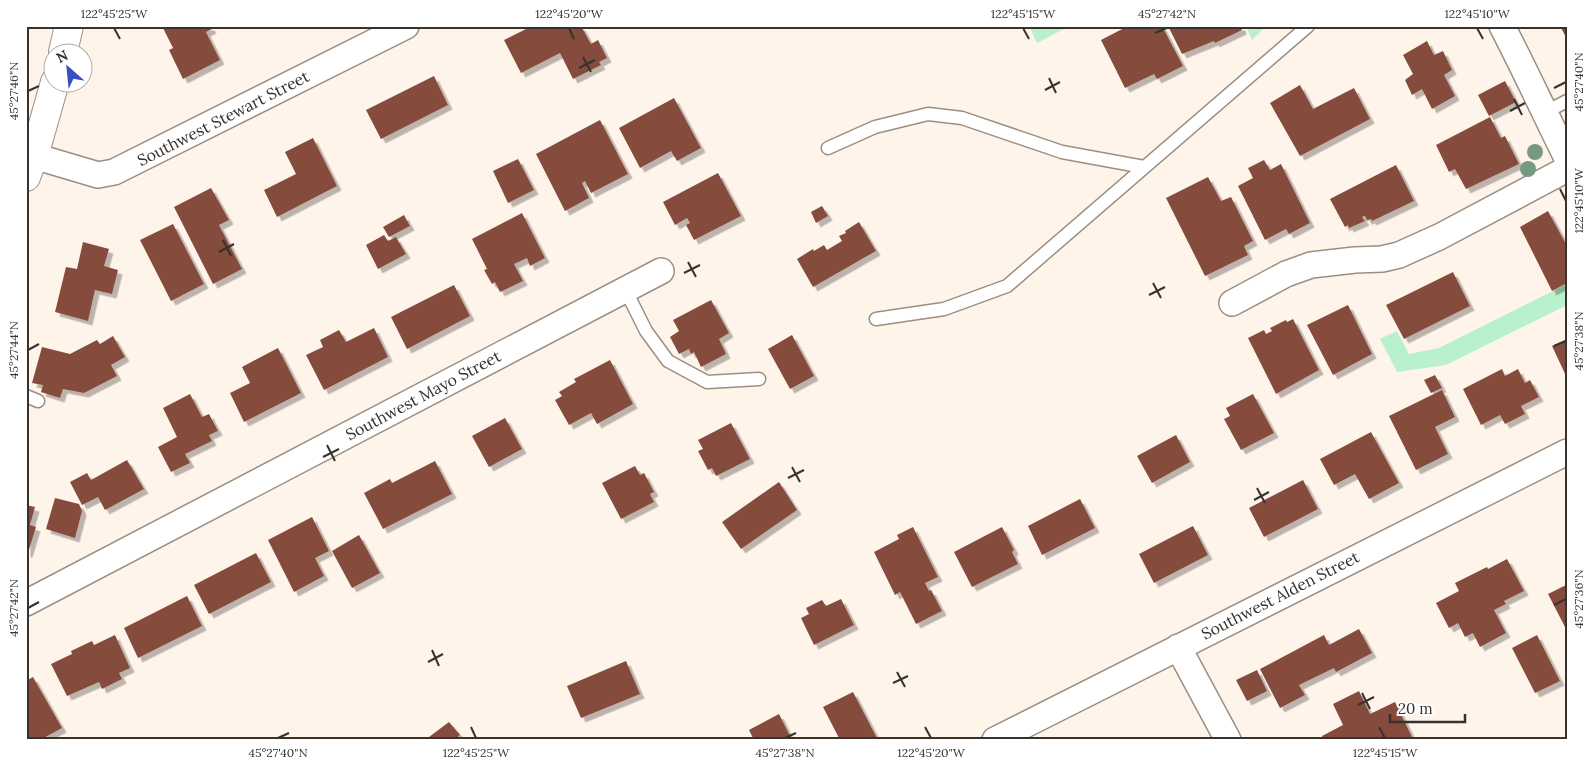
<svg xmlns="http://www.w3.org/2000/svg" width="1593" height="766" font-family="Lora,serif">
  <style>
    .green { fill: #b8f1cb }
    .building { fill: #854c3e; filter: url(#shadow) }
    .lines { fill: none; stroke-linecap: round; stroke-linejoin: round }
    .service-casing { stroke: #9b8f84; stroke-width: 15 }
    .minor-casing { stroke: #9b8f84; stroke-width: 28 }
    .secondary-casing { stroke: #9b8f84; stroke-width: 30 }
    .service { stroke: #fff; stroke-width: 12 }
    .minor { stroke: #fff; stroke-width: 25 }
    .secondary { stroke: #fff; stroke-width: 28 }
    .tree { fill: #779982 }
    .ticks { fill: none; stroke: #37322e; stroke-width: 2 }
    .labels { text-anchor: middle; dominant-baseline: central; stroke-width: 5; stroke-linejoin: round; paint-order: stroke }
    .street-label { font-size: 16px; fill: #37322e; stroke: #fff }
    .neatline { fill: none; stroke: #37322e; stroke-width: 2 }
    .ticks-label { font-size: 12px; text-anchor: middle; fill: #37322e }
  </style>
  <defs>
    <filter id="shadow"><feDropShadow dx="4.5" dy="4.5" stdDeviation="0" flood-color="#0004"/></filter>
  </defs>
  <rect width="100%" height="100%" fill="#fff4ea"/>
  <path class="green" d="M 1029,26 L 1065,26 L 1066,28 L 1037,43 Z
    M 1246,26 L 1266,26 L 1252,40 Z
    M 1567,284 L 1567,305 L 1446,365 L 1397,372 L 1380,339 L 1397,331 L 1409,354 L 1439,348 Z"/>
  <path class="building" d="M 162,26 L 210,26 L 212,29 L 206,32 L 220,60 L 183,79 L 169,50 L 173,48 Z
    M 532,26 L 581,26 L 591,44 L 598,40 L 607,58 L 599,62 L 601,65 L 573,79 L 560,53 L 521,73 L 504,40 Z
    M 1128,26 L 1162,26 L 1183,66 L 1157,79 L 1154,74 L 1125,88 L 1101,40 Z
    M 1168,26 L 1241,26 L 1242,30 L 1215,43 L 1214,41 L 1182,54 Z
    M 1560,26 L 1567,26 L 1567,39 Z
    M 1427,41 L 1434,55 L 1443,51 L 1452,70 L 1444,75 L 1455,96 L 1432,109 L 1422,89 L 1412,95 L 1405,80 L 1413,74 L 1403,55 Z
    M 434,76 L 448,105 L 381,139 L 366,110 Z
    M 1505,81 L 1516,102 L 1489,116 L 1478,95 Z
    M 1300,85 L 1313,109 L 1354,88 L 1370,119 L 1300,156 L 1270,103 Z
    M 674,98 L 701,148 L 677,161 L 671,151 L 640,168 L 619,128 Z
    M 1490,117 L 1501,138 L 1505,136 L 1519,164 L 1466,189 L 1455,169 L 1449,172 L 1436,145 Z
    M 600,120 L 628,174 L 591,193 L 585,181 L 582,183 L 589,198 L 565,211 L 536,154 Z
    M 313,138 L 337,186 L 277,217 L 264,190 L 296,174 L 285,152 Z
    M 518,159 L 534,190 L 508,203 L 493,171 Z
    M 1264,160 L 1270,170 L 1281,164 L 1310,223 L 1289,234 L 1286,229 L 1265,240 L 1238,186 L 1253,178 L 1248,168 Z
    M 1396,165 L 1414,201 L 1372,221 L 1371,219 L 1367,220 L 1365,216 L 1362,217 L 1365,221 L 1349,228 L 1348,225 L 1345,227 L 1330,199 Z
    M 718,173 L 741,216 L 694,240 L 686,225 L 690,223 L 687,218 L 675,225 L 663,202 Z
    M 1208,177 L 1221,201 L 1231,197 L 1253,241 L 1244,246 L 1248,255 L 1205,276 L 1166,198 Z
    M 211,188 L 229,220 L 219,225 L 242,269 L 213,284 L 174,207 Z
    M 822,206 L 828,216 L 816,223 L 811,212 Z
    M 1548,211 L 1567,246 L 1567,283 L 1552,291 L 1520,227 Z
    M 522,213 L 545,258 L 530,266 L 527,258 L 514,264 L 523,281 L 500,292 L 495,282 L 492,284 L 484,270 L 487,269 L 472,239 Z
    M 404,215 L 410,226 L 389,237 L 383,227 Z
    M 859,222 L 876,251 L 813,287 L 797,259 L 813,249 L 814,251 L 824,245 L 827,250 L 842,241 L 839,236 L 846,233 L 845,231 Z
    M 173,224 L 204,284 L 171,301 L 140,240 Z
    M 384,235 L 388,241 L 396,237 L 406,254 L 378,269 L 366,245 Z
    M 83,242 L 109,249 L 104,266 L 118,270 L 112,294 L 95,290 L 88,321 L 55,312 L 66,267 L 77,269 Z
    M 1453,272 L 1470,306 L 1404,339 L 1386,305 Z
    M 454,285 L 470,316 L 407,349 L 391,317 Z
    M 711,300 L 729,333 L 719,339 L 726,354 L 701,367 L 694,352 L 691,354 L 689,349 L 679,354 L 670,337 L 679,331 L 673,320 Z
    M 1348,305 L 1372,354 L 1333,375 L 1307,325 Z
    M 1293,319 L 1319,370 L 1276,394 L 1248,338 L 1264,330 L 1266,334 L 1272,331 L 1270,328 L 1286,320 L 1287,322 Z
    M 374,328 L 388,357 L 324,390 L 306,355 L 323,347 L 320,340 L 339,330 L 346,342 Z
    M 792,335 L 814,376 L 790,389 L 768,349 Z
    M 113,336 L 125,357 L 111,365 L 117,376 L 84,393 L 63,389 L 60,398 L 41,392 L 43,385 L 32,383 L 42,347 L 70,354 L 97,340 L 100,344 Z
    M 1567,339 L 1567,378 L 1552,346 Z
    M 278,348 L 301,393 L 244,422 L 230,393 L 250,383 L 242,367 Z
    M 610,360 L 633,404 L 597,424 L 591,413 L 569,425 L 555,400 L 562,396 L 559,392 L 576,382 L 574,379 Z
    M 1502,369 L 1505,376 L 1518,369 L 1525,383 L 1530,380 L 1539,397 L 1521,406 L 1525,414 L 1505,424 L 1500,415 L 1481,425 L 1463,389 Z
    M 1435,375 L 1442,388 L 1431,393 L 1424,380 Z
    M 1442,390 L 1455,417 L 1435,427 L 1448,454 L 1416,470 L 1389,416 Z
    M 190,394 L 202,417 L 209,414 L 218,431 L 209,435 L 212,441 L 185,454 L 190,463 L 171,472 L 158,447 L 177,437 L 163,408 Z
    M 1253,394 L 1274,433 L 1241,450 L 1224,419 L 1230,416 L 1226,408 Z
    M 505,418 L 522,449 L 489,467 L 472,436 Z
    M 731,423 L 750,459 L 716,476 L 712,468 L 708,470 L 698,451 L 703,449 L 698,440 Z
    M 1371,432 L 1399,483 L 1369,499 L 1355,474 L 1334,485 L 1320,459 Z
    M 1176,435 L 1190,462 L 1152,483 L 1137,456 Z
    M 127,460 L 144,489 L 105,510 L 98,497 L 82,505 L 70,482 L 87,473 L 91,480 Z
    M 435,461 L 452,494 L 383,529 L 364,493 L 390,479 L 392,483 Z
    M 635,466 L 640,475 L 644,473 L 654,492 L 650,494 L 654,502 L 621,519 L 602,483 Z
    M 1303,480 L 1318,509 L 1264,537 L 1249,508 Z
    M 779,482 L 797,510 L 741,549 L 722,522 Z
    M 55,498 L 79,504 L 82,511 L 75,538 L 46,529 Z
    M 1080,499 L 1095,528 L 1042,555 L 1028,526 Z
    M 26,505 L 35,507 L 30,525 L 36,527 L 28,553 L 26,553 Z
    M 312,517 L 329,551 L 315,558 L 324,576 L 294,592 L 268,540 Z
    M 1193,526 L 1208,555 L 1154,583 L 1139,554 Z
    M 913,527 L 938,577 L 925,583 L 929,591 L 931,590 L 942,611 L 916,624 L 900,592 L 895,595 L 874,552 L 899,539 L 897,535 Z
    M 1002,527 L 1014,550 L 1012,552 L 1018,564 L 972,587 L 954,552 Z
    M 359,535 L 380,573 L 352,588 L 332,551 Z
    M 256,553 L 271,582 L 209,614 L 194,585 Z
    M 1507,559 L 1524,591 L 1504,601 L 1506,604 L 1494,610 L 1506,633 L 1480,647 L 1473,633 L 1465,637 L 1458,623 L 1449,628 L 1436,603 L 1459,591 L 1455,583 L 1487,567 L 1488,569 Z
    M 1566,585 L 1567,626 L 1565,627 L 1548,594 Z
    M 187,596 L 202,626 L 138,658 L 124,628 Z
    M 841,599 L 854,625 L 814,645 L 801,618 L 809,614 L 806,608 L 822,600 L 826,606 Z
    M 1359,629 L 1372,653 L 1336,672 L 1334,668 L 1299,685 L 1305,695 L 1280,708 L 1260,669 L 1324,635 L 1329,645 Z
    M 115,635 L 130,668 L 119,673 L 122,679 L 102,689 L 99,682 L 67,696 L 51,664 L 72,654 L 71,651 L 92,641 L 94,645 Z
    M 1537,635 L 1560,681 L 1535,693 L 1512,648 Z
    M 626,661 L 640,694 L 581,718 L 567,686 Z
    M 1257,670 L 1267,691 L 1247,701 L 1236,680 Z
    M 33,677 L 62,728 L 40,740 L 28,740 L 26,736 L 26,681 Z
    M 1359,691 L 1370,714 L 1395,702 L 1412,737 L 1407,740 L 1323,740 L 1322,736 L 1343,725 L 1333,704 Z
    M 853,692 L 878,740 L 840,740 L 823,707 Z
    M 779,714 L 792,740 L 754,740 L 749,730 Z
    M 449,722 L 460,735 L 454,740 L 425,740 Z"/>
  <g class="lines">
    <defs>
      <path id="service" d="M 1544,113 L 1567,101
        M 828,148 L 875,127 L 928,114 L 962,118 L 1062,152 L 1144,167
        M 625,289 L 646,331 L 668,361 L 707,382 L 759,379
        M 876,319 L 944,309 L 1007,286 L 1308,26
        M 26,396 L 38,401"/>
      <path id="minor" d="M 1502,26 C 1525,70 1545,114 1567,158
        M 34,156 L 98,175 L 114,172 L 406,26
        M 1232,303 L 1286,274 L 1311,265 L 1355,260 L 1382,259 L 1399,255 L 1439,237 L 1567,169
        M 26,603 L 661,271
        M 1178,647 L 1228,740
        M 995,740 L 1567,452"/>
      <path id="secondary" d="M 63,52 L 69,26
        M 26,177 L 34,156 L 55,82"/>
    </defs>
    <use href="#service" class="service-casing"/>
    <use href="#minor" class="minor-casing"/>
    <use href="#secondary" class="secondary-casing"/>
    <use href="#service" class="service"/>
    <use href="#minor" class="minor"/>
    <use href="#secondary" class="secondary"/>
  </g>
  <g class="tree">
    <circle cx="1535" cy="152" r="8"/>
    <circle cx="1528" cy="169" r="8"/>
  </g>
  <path class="ticks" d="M 114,28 L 120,39M 569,28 L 574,39M 1023,28 L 1029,39M 1477,28 L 1483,39M 1155,33 L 1167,28M 583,57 L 591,72M 579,68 L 595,60M 1049,78 L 1056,93M 1554,88 L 1566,82M 1045,90 L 1060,82M 28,91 L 39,86M 1514,99 L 1522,115M 1510,111 L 1525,103M 1560,189 L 1566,201M 223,240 L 231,256M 219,252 L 234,244M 688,262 L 696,277M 684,273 L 700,265M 1153,283 L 1161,298M 1149,295 L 1165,287M 1554,346 L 1566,341M 28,350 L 39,344M 327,445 L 335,461M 323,457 L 339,449M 792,467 L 800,482M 788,478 L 804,470M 1257,488 L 1265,503M 1254,500 L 1269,492M 1554,605 L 1566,599M 28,608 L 39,602M 432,650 L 439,666M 428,662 L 443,654M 897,672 L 905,687M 893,683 L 908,676M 1362,693 L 1370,709M 1358,705 L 1374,697M 471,727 L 476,738M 925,727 L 931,738M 1379,727 L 1385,738M 278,738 L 289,733M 785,738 L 796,733"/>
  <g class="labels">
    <g class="street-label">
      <text transform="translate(223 118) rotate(-27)">Southwest Stewart Street</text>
      <text transform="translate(423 395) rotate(-28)">Southwest Mayo Street</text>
      <text transform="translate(1280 595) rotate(-27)">Southwest Alden Street</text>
    </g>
  </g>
  <rect width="1593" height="766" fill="none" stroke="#ffffff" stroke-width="55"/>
  <g transform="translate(68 68) rotate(333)"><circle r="24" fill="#ffffff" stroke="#afadab"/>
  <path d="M0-4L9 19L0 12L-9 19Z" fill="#374fc1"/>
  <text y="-8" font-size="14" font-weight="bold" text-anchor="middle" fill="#37322e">N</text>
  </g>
  <path d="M1390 714v8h75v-8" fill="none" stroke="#37322e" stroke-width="2.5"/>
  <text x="1398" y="714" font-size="15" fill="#37322e" stroke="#ffffff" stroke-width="4" paint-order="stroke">20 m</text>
  <rect x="28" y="28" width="1538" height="710" class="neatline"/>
  <g class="ticks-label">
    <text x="114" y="18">122°45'25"W</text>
    <text x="569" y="18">122°45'20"W</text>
    <text x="1023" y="18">122°45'15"W</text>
    <text x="1167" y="18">45°27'42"N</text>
    <text x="1477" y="18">122°45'10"W</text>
    <text transform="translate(1579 82) rotate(-90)" y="4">45°27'40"N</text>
    <text transform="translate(14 91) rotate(-90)" y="4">45°27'46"N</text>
    <text transform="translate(1579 201) rotate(-90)" y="4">122°45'10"W</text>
    <text transform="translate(1579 341) rotate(-90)" y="4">45°27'38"N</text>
    <text transform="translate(14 350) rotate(-90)" y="4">45°27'44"N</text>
    <text transform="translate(1579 599) rotate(-90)" y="4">45°27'36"N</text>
    <text transform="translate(14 608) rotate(-90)" y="4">45°27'42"N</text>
    <text x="278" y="757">45°27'40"N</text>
    <text x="476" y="757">122°45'25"W</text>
    <text x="785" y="757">45°27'38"N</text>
    <text x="931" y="757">122°45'20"W</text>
    <text x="1385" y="757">122°45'15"W</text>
  </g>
</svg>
